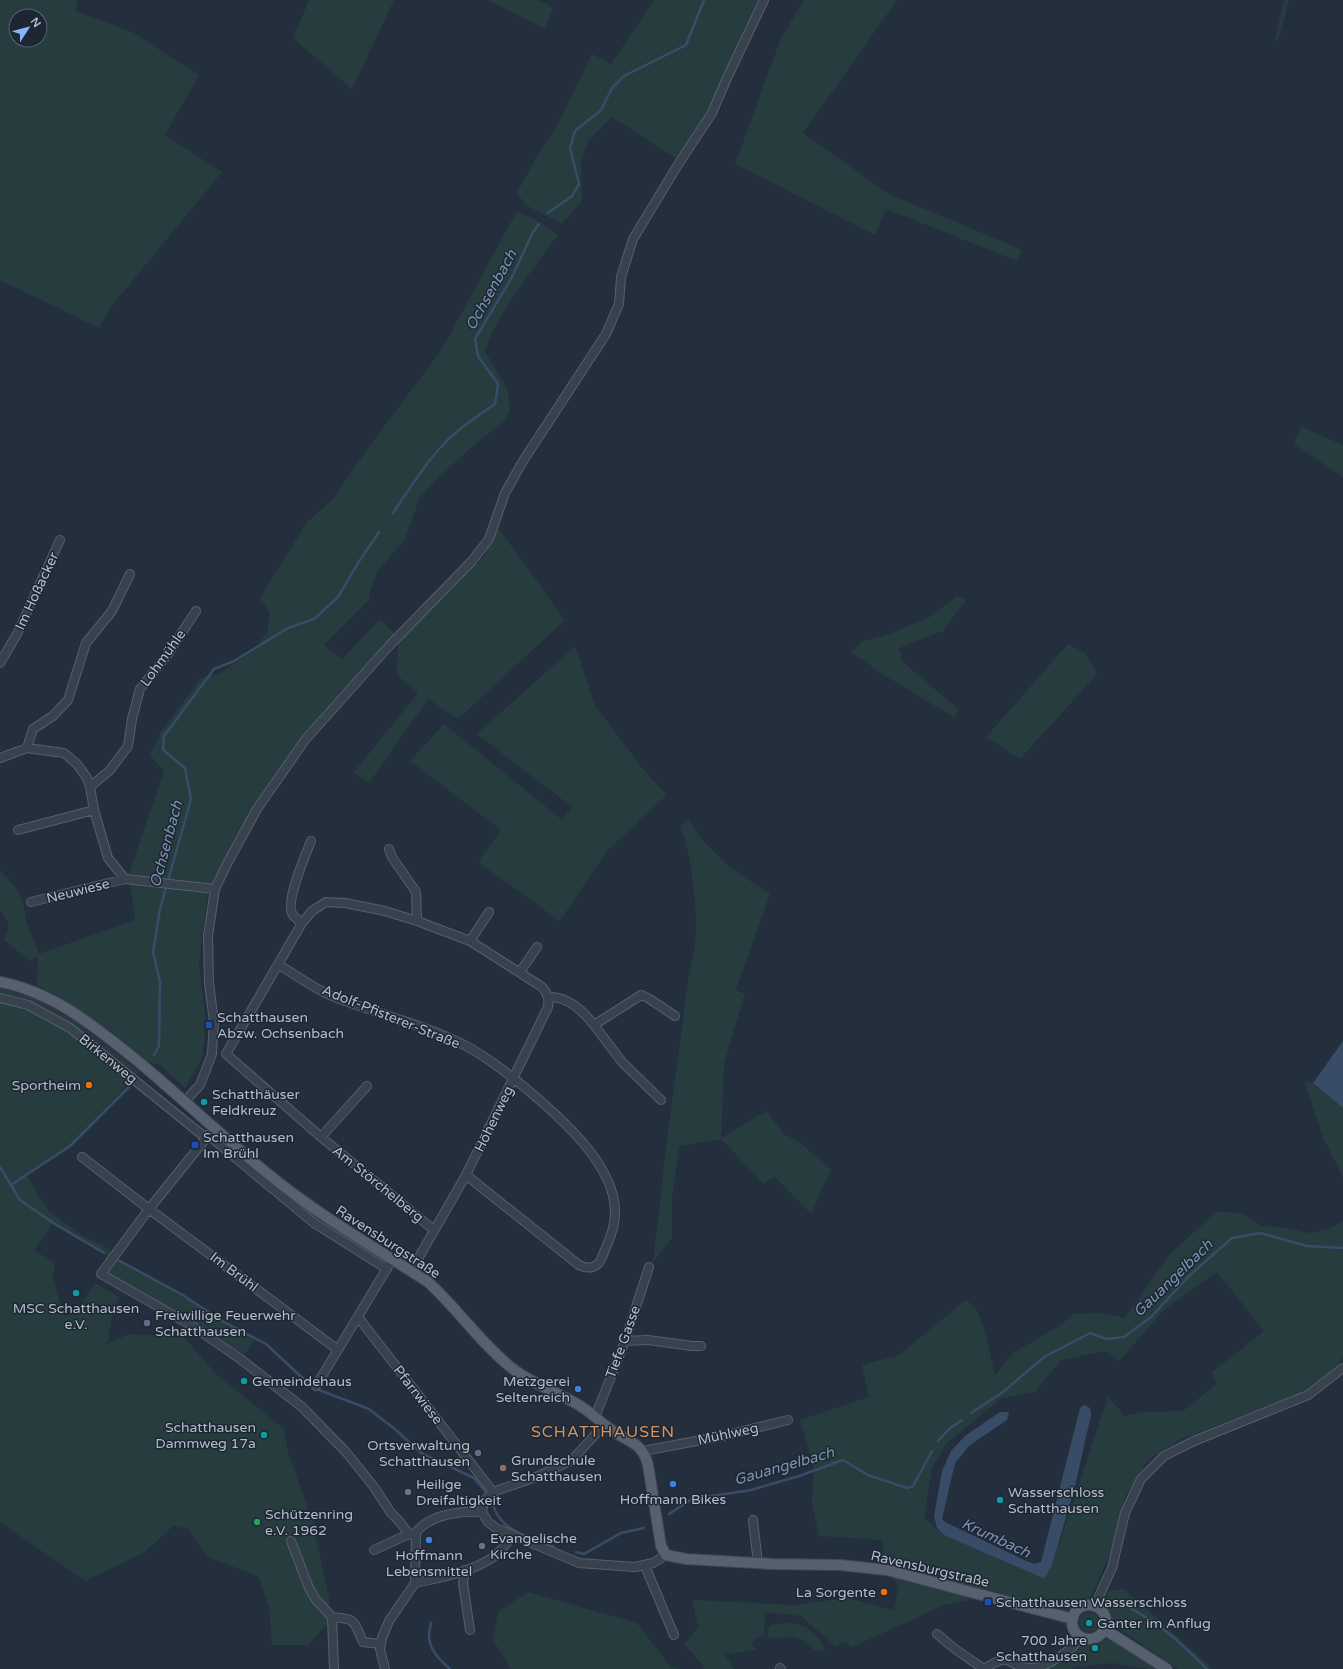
<svg xmlns="http://www.w3.org/2000/svg" width="1343" height="1669" font-family="'Varela Round',sans-serif">
  <style>
    .green { fill: #263c3f; fill-rule: evenodd }
    .water { fill: #394c67 }
    .lines { fill: none; stroke-linecap: round; stroke-linejoin: round }
    .stream { stroke: #394c67; stroke-width: 2.5 }
    .minor-casing { stroke: #565f6c; stroke-width: 10 }
    .major-casing { stroke: #414a57; stroke-width: 12 }
    .minor { stroke: #38414e; stroke-width: 8 }
    .major { stroke: #56606e; stroke-width: 10 }
    .transit-dot { fill: #1a4fb4; stroke: #1d2633; stroke-width: 1.5 }
    .food-dot { fill: #e8710a; stroke: #1d2633; stroke-width: 1.5 }
    .culture-dot { fill: #0f9aa8; stroke: #1d2633; stroke-width: 1.5 }
    .service-dot { fill: #5c6f8a; stroke: #1d2633; stroke-width: 1.5 }
    .shop-dot { fill: #3f7fe0; stroke: #1d2633; stroke-width: 1.5 }
    .education-dot { fill: #8d6e63; stroke: #1d2633; stroke-width: 1.5 }
    .worship-dot { fill: #6b7280; stroke: #1d2633; stroke-width: 1.5 }
    .leisure-dot { fill: #2e9e5b; stroke: #1d2633; stroke-width: 1.5 }
    .labels { text-anchor: middle; dominant-baseline: central; stroke-width: 3; stroke-linejoin: round; paint-order: stroke }
    .street-label { font-size: 14px; fill: #b4bcc9; stroke: #1d2633 }
    .poi-label { font-size: 14px; fill: #b4bcc9; stroke: #1d2633; text-anchor: start }
    .water-label { font-size: 15px; font-style: italic; fill: #7c92b1; stroke: #1d2633 }
    .quarter-label { font-size: 16px; letter-spacing: 1px; fill: #d59563; stroke: #1d2633 }
  </style>
  <rect width="100%" height="100%" fill="#242f3e"/>
  <path class="green" d="M 0,0 L 78,0 L 75,11 L 132,32 L 199,75 L 165,135 L 222,172 L 111,307 L 99,328 L 0,280 ZM 16,16 L 40,16 L 40,40 L 16,40 Z
    M 309,0 L 394,0 L 352,89 L 293,38 Z
    M 488,0 L 539,0 L 553,8 L 545,29 Z
    M 654,0 L 760,0 L 712,105 L 677,159 L 612,117 L 588,141 L 581,163 L 582,201 L 562,224 L 526,205 L 517,193 L 537,156 L 555,129 L 592,54 L 611,64 Z
    M 804,0 L 897,0 L 803,133 L 887,193 L 1022,250 L 1017,261 L 886,209 L 875,235 L 735,164 L 781,38 Z
    M 1284,0 L 1289,0 L 1278,41 L 1275,38 Z
    M 517,211 L 536,220 L 558,235 C 534,268 497,313 485,351 L 508,391 L 510,409 L 506,420 L 475,444 L 438,478 L 420,497 L 405,539 L 377,572 L 370,592 L 369,600 L 324,645 L 342,659 L 380,619 L 396,635 C 357,676 317,717 283,763 C 255,800 234,842 213,884 L 209,884 L 199,962 L 206,1024 L 202,1059 L 185,1088 L 161,1066 L 147,1061 L 109,1030 L 37,985 L 38,955 L 30,961 L 4,940 L 9,925 L 0,909 L 0,870 L 18,890 L 23,904 L 27,923 L 39,954 L 135,920 L 129,874 L 164,771 L 150,755 L 161,732 L 201,678 L 219,674 L 257,648 L 267,631 L 270,614 L 263,602 L 259,600 L 307,522 L 332,500 L 371,444 L 442,349 Z
    M 1301,427 L 1343,445 L 1343,477 L 1294,444 Z
    M 499,529 L 565,620 L 458,719 L 428,699 L 369,783 L 354,772 L 418,693 L 397,675 L 398,643 L 443,594 L 482,559 Z
    M 957,596 L 966,600 L 943,631 L 899,648 L 903,662 L 958,709 L 955,718 L 879,672 L 864,660 L 850,653 L 862,642 L 895,632 L 930,617 Z
    M 1068,644 L 1085,653 L 1097,674 L 1020,759 L 986,737 Z
    M 575,646 L 595,705 L 642,768 L 667,795 L 607,851 L 559,922 L 533,901 L 478,862 L 501,830 L 410,761 L 444,724 L 562,820 L 572,807 L 477,734 Z
    M 689,819 L 701,839 L 731,868 L 770,894 L 736,990 L 745,994 L 724,1063 L 721,1138 L 766,1111 L 784,1134 L 799,1142 L 831,1169 L 811,1214 L 774,1176 L 764,1184 L 721,1139 L 679,1146 L 672,1199 L 672,1238 L 653,1262 L 667,1140 L 689,974 C 698,943 697,918 693,886 C 691,865 688,846 680,826 Z
    M 0,988 L 37,999 L 76,1022 L 139,1071 L 72,1146 L 49,1162 L 26,1173 L 39,1197 L 49,1211 L 76,1232 L 111,1250 L 117,1258 L 255,1339 L 244,1355 L 225,1342 L 113,1277 L 102,1268 L 107,1255 L 53,1224 L 34,1250 L 55,1263 L 53,1278 L 64,1316 L 75,1314 L 95,1283 L 119,1297 C 111,1312 111,1328 107,1344 L 129,1334 L 184,1337 L 215,1373 L 284,1429 L 288,1452 L 312,1520 L 329,1598 L 330,1621 L 308,1645 L 272,1645 L 269,1606 L 258,1576 L 207,1557 L 188,1529 L 173,1526 L 145,1552 L 85,1581 L 0,1522 Z
    M 1305,1082 L 1313,1083 L 1343,1108 L 1343,1177 L 1323,1138 Z
    M 1216,1212 L 1241,1213 L 1262,1226 L 1287,1228 L 1308,1233 L 1325,1230 L 1343,1222 L 1343,1358 L 1339,1361 L 1341,1365 L 1297,1395 L 1181,1439 L 1149,1459 L 1125,1496 L 1112,1549 L 1090,1599 L 1066,1611 L 883,1565 L 883,1540 L 819,1536 L 812,1503 L 814,1468 L 800,1420 L 869,1397 L 862,1365 L 899,1355 L 966,1300 L 976,1308 L 985,1331 L 995,1375 L 1013,1353 L 1061,1325 L 1073,1314 L 1099,1313 L 1125,1318 L 1168,1256 ZM 1217,1272 L 1264,1331 L 1212,1372 L 1217,1384 L 1183,1411 L 1142,1412 L 1125,1416 L 1108,1397 L 1052,1565 L 1046,1576 L 944,1535 L 924,1518 L 932,1468 L 946,1444 L 1000,1399 L 1035,1392 L 1061,1360 L 1106,1351 L 1119,1361 L 1165,1309 Z
    M 892,1578 L 970,1597 L 967,1601 L 947,1604 L 852,1647 L 849,1644 L 842,1642 L 836,1647 L 801,1616 L 765,1612 L 764,1636 L 756,1638 L 752,1643 L 757,1650 L 724,1654 L 734,1669 L 703,1669 L 704,1666 L 684,1645 L 698,1627 L 692,1600 L 793,1605 L 847,1598 L 893,1610 L 899,1587 Z
    M 1124,1589 L 1209,1665 L 1212,1669 L 1178,1669 L 1118,1628 L 1110,1619 L 1103,1605 L 1109,1591 Z
    M 528,1592 L 637,1623 L 671,1667 L 680,1669 L 511,1669 L 493,1640 L 498,1612 Z
    M1079 1622a10 10 0 1 1 20 0a10 10 0 1 1-20 0Z
    M 790,1622 C 811,1628 817,1632 826,1652 L 814,1650 L 803,1640 L 793,1637 L 768,1638 L 767,1630 L 771,1625 Z
    M 1074,1635 L 1081,1642 L 1094,1643 L 1110,1638 L 1160,1669 L 1149,1669 L 1113,1663 L 1076,1667 L 1071,1669 L 1038,1669 L 1069,1648 Z"/>
  <path class="water" d="M 1343,1041 L 1343,1108 L 1313,1083 Z
    M 1084,1405 L 1090,1408 L 1091,1415 L 1074,1490 L 1052,1565 L 1046,1576 L 1043,1578 L 944,1535 L 937,1528 L 934,1516 L 942,1471 L 951,1451 L 965,1436 L 1000,1412 L 1009,1412 L 1007,1420 L 970,1445 L 955,1463 L 942,1519 L 945,1522 L 1024,1560 L 1034,1564 L 1041,1562 L 1080,1408 Z"/>
  <g class="lines">
    <path class="stream" d="M 548,213 L 572,196 L 579,184 L 570,148 L 575,131 L 601,110 L 612,88 L 624,76 L 686,45 L 704,0
      M 393,513 C 408,491 422,468 440,448 C 455,431 476,417 495,404 L 498,384 L 478,356 L 475,339 L 512,277 L 532,234 L 539,224
      M 154,1055 L 159,1046 L 160,982 L 153,952 L 160,909 L 191,799 L 185,768 L 163,750 L 164,736 L 214,669 L 234,661 L 288,628 L 314,619 L 338,597 L 358,563 L 379,532
      M 0,1167 L 20,1200 L 55,1224 L 104,1253
      M 11,1185 L 70,1146 L 130,1086
      M 118,1260 L 181,1294 L 224,1322 L 266,1344 L 309,1384
      M 319,1390 L 369,1409 L 396,1430 L 421,1453 L 474,1478 L 485,1491
      M 971,1413 L 1003,1392 L 1044,1357 L 1090,1333 L 1106,1339 L 1124,1337 L 1151,1317 L 1190,1275 L 1232,1238 L 1260,1233 L 1307,1246 L 1343,1248
      M 938,1441 L 949,1429 L 962,1420
      M 493,1502 C 496,1530 532,1538 554,1547
      M 669,1514 L 692,1499 L 751,1490 L 799,1476 L 843,1460 L 868,1475 L 907,1488 L 913,1486 L 932,1451
      M 576,1552 L 584,1554 L 621,1533 L 644,1528
      M 1115,1601 C 1153,1617 1179,1641 1207,1669
      M 431,1623 C 430,1628 429,1632 429,1636 C 429,1650 440,1660 450,1669"/>
    <defs>
      <path id="minor" d="M 0,663 L 17,634 L 60,540
        M 27,748 L 33,729 L 53,716 L 68,700 L 86,643 L 112,611 L 130,574
        M 0,758 L 27,748 L 64,753 L 77,764 L 87,778 L 90,787 L 94,810 L 108,858 L 125,879 L 215,889
        M 90,787 L 110,770 L 128,746 L 132,719 L 140,689 L 168,654 L 196,611
        M 18,830 L 94,810
        M 389,849 L 392,857 L 416,892 L 417,921
        M 31,902 L 125,879
        M 302,923 C 300,921 295,918 293,915 C 284,903 306,854 311,841
        M 470,941 L 489,912
        M 279,965 C 296,975 313,988 332,996 C 371,1012 415,1022 454,1040 C 481,1052 506,1072 529,1091 C 562,1119 616,1166 615,1213 C 615,1228 608,1243 602,1257 C 598,1268 589,1270 579,1265 L 466,1175
        M 520,972 L 537,947
        M 549,997 C 569,997 582,1010 594,1025 L 641,995 L 648,998 L 675,1016
        M 0,998 L 28,1005 L 70,1028 L 206,1138
        M 594,1025 L 622,1062 L 661,1100
        M 226,1054 L 302,923 L 312,911 L 326,902 L 345,903 L 385,911 L 417,921 L 470,941 L 542,987 C 548,994 549,998 548,1007 L 466,1175 L 411,1271
        M 226,1054 L 321,1137 L 434,1230
        M 185,1101 L 200,1085 L 212,1054 L 214,1022 L 209,983 L 208,936 L 215,889 L 227,864 L 257,809 L 305,740 L 389,646 L 472,561 L 489,539 L 505,493 L 523,461 L 606,334 L 619,304 L 621,277 L 633,239 L 679,163 L 712,113 L 727,78 L 764,0
        M 215,1127 L 149,1209 L 101,1274 L 194,1327 L 239,1358 L 302,1407 L 346,1452 L 374,1487 L 391,1513 L 399,1521 L 409,1534 L 415,1536
        M 208,1135 L 314,1223 L 387,1269
        M 321,1137 L 367,1086
        M 82,1157 L 149,1209 L 338,1350
        M 358,1317 L 493,1492
        M 625,1341 L 648,1340 L 692,1346 L 701,1346
        M 316,1386 L 389,1265
        M 595,1417 L 625,1341 L 649,1267
        M 643,1451 L 723,1436 L 788,1420
        M 482,1512 L 488,1522 L 496,1528 L 579,1563 L 635,1567 L 653,1563 L 666,1555
        M 482,1512 L 484,1501 L 493,1492 L 536,1477 L 572,1460 L 604,1425
        M 753,1520 L 758,1563
        M 291,1541 L 309,1588 L 316,1600 L 332,1617 C 357,1619 353,1620 363,1642 L 380,1644
        M 374,1550 L 409,1534
        M 645,1566 L 674,1635
        M 465,1570 L 463,1583 L 470,1630
        M 415,1583 C 442,1577 474,1572 496,1555 C 503,1549 507,1542 512,1536
        M 1094,1607 L 1112,1568 L 1125,1513 L 1141,1479 L 1164,1456 L 1194,1441 L 1308,1395 L 1343,1368
        M 332,1617 L 334,1669
        M 937,1634 L 955,1649 L 984,1669
        M 780,1668 L 781,1669
        M 385,1669 L 380,1649 L 382,1638 L 389,1621 L 415,1583 L 416,1532 C 432,1514 459,1511 482,1512
        M 984,1669 C 1013,1650 1005,1666 1029,1668 C 1046,1669 1072,1650 1081,1637"/>
      <path id="major" d="M 0,982 C 54,992 98,1029 140,1063 C 183,1099 224,1138 268,1174 C 318,1215 374,1247 428,1282 C 458,1309 481,1344 513,1369 C 534,1385 560,1393 582,1407 C 593,1414 602,1424 613,1431 C 630,1443 642,1442 648,1465 L 661,1546 L 666,1555 L 686,1559 L 773,1564 L 840,1565 L 887,1570 L 1073,1619
        M1072 1622a17 17 0 1 1 34 0a17 17 0 1 1-34 0Z
        M 1104,1629 L 1167,1669"/>
    </defs>
    <use href="#minor" class="minor-casing"/>
    <use href="#major" class="major-casing"/>
    <use href="#minor" class="minor"/>
    <use href="#major" class="major"/>
  </g>
  <g class="transit-dot">
    <rect x="205" y="1021" width="8" height="8" rx="2"/>
    <rect x="191" y="1141" width="8" height="8" rx="2"/>
    <rect x="984" y="1598" width="8" height="8" rx="2"/>
  </g>
  <g class="food-dot">
    <circle cx="89" cy="1085" r="4"/>
    <circle cx="884" cy="1592" r="4"/>
  </g>
  <g class="culture-dot">
    <circle cx="204" cy="1102" r="4"/>
    <circle cx="76" cy="1293" r="4"/>
    <circle cx="244" cy="1381" r="4"/>
    <circle cx="264" cy="1435" r="4"/>
    <circle cx="1000" cy="1500" r="4"/>
    <circle cx="1089" cy="1623" r="4"/>
    <circle cx="1095" cy="1648" r="4"/>
  </g>
  <g class="service-dot">
    <circle cx="147" cy="1323" r="4"/>
    <circle cx="478" cy="1453" r="4"/>
  </g>
  <g class="shop-dot">
    <circle cx="578" cy="1389" r="4"/>
    <circle cx="673" cy="1484" r="4"/>
    <circle cx="429" cy="1540" r="4"/>
  </g>
  <circle class="education-dot" cx="503" cy="1468" r="4"/>
  <g class="worship-dot">
    <circle cx="408" cy="1492" r="4"/>
    <circle cx="482" cy="1546" r="4"/>
  </g>
  <circle class="leisure-dot" cx="257" cy="1522" r="4"/>
  <g class="labels">
    <g class="street-label">
      <text transform="translate(37 591) rotate(-65)">Im Hoßacker</text>
      <text transform="translate(163 658) rotate(-54)">Lohmühle</text>
      <text transform="translate(78 891) rotate(-14)">Neuwiese</text>
      <text transform="translate(391 1017) rotate(22)">Adolf-Pfisterer-Straße</text>
      <text transform="translate(108 1059) rotate(39)">Birkenweg</text>
      <text transform="translate(494 1119) rotate(-64)">Höhenweg</text>
      <text transform="translate(378 1184) rotate(39)">Am Störchelberg</text>
      <text transform="translate(388 1242) rotate(33)">Ravensburgstraße</text>
      <text transform="translate(234 1272) rotate(37)">Im Brühl</text>
      <text transform="translate(623 1342) rotate(-70)">Tiefe Gasse</text>
      <text transform="translate(418 1395) rotate(52)">Pfarrwiese</text>
      <text transform="translate(728 1434) rotate(-12)">Mühlweg</text>
      <text transform="translate(930 1569) rotate(13)">Ravensburgstraße</text>
    </g>
    <g class="poi-label">
      <text x="217" y="1017">Schatthausen<tspan x="217" dy="16">Abzw. Ochsenbach</tspan></text>
      <text x="81" y="1085" text-anchor="end">Sportheim</text>
      <text x="212" y="1094">Schatthäuser<tspan x="212" dy="16">Feldkreuz</tspan></text>
      <text x="203" y="1137">Schatthausen<tspan x="203" dy="16">Im Brühl</tspan></text>
      <text x="76" y="1308" text-anchor="middle">MSC Schatthausen<tspan x="76" dy="16">e.V.</tspan></text>
      <text x="155" y="1315">Freiwillige Feuerwehr<tspan x="155" dy="16">Schatthausen</tspan></text>
      <text x="252" y="1381">Gemeindehaus</text>
      <text x="570" y="1381" text-anchor="end">Metzgerei<tspan x="570" dy="16">Seltenreich</tspan></text>
      <text x="256" y="1427" text-anchor="end">Schatthausen<tspan x="256" dy="16">Dammweg 17a</tspan></text>
      <text x="470" y="1445" text-anchor="end">Ortsverwaltung<tspan x="470" dy="16">Schatthausen</tspan></text>
      <text x="511" y="1460">Grundschule<tspan x="511" dy="16">Schatthausen</tspan></text>
      <text x="416" y="1484">Heilige<tspan x="416" dy="16">Dreifaltigkeit</tspan></text>
      <text x="1008" y="1492">Wasserschloss<tspan x="1008" dy="16">Schatthausen</tspan></text>
      <text x="673" y="1499" text-anchor="middle">Hoffmann Bikes</text>
      <text x="265" y="1514">Schützenring<tspan x="265" dy="16">e.V. 1962</tspan></text>
      <text x="490" y="1538">Evangelische<tspan x="490" dy="16">Kirche</tspan></text>
      <text x="429" y="1555" text-anchor="middle">Hoffmann<tspan x="429" dy="16">Lebensmittel</tspan></text>
      <text x="876" y="1592" text-anchor="end">La Sorgente</text>
      <text x="996" y="1602">Schatthausen Wasserschloss</text>
      <text x="1097" y="1623">Ganter im Anflug</text>
      <text x="1087" y="1640" text-anchor="end">700 Jahre<tspan x="1087" dy="16">Schatthausen</tspan></text>
    </g>
    <g class="water-label">
      <text transform="translate(491 290) rotate(-61)">Ochsenbach</text>
      <text transform="translate(166 844) rotate(-75)">Ochsenbach</text>
      <text transform="translate(1173 1278) rotate(-44)">Gauangelbach</text>
      <text transform="translate(784 1466) rotate(-16)">Gauangelbach</text>
      <text transform="translate(996 1538) rotate(25)">Krumbach</text>
    </g>
    <g class="quarter-label">
      <text x="603" y="1432">SCHATTHAUSEN</text>
    </g>
  </g>
  <g transform="translate(28 28) rotate(54)"><circle r="19" fill="#1d2633" stroke="#59626f"/>
  <path d="M0-3L7 15L0 10L-7 15Z" fill="#8ab4f8"/>
  <text y="-6" font-size="11" font-weight="bold" text-anchor="middle" fill="#b4bcc9">N</text>
  </g>
</svg>
